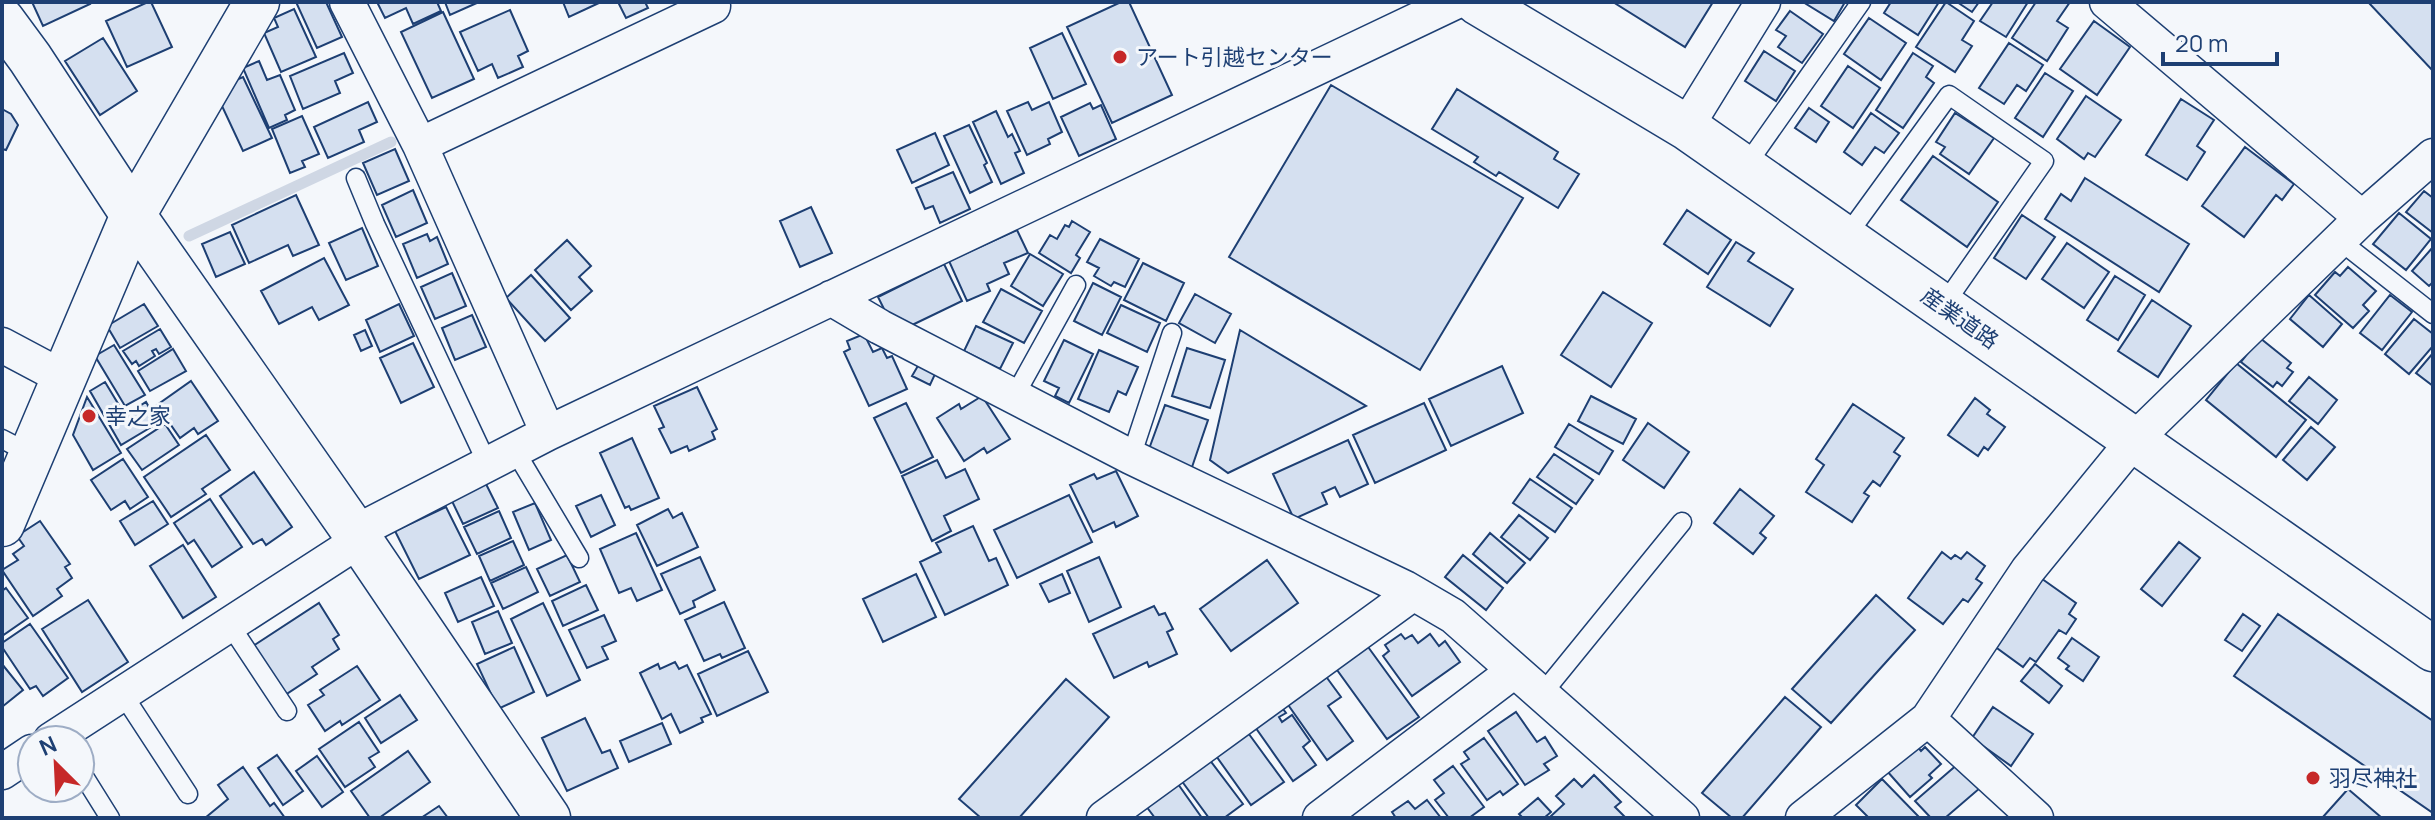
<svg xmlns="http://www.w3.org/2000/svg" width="2435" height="820" font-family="Manrope,'Noto Sans JP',sans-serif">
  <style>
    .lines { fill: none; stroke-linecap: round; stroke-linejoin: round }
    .stream { stroke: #cfd7e4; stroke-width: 11 }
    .building { fill: #d5e0f0; stroke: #1d3f73; stroke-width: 2 }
    .service-casing { stroke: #1d3f73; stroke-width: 21 }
    .minor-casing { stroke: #1d3f73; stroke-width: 37 }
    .tertiary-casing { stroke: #1d3f73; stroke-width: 47 }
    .primary-casing { stroke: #1d3f73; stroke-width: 47 }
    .service { stroke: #f4f7fb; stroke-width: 18 }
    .minor { stroke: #f4f7fb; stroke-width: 34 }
    .tertiary { stroke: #f4f7fb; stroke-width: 44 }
    .primary { stroke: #f4f7fb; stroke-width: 44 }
    .poi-dot { fill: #c62828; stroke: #f4f7fb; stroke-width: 3 }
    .labels { text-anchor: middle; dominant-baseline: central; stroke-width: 6; stroke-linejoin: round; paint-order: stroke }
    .poi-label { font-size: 22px; fill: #1d3f73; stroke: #f4f7fb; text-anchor: start }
    .street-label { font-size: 22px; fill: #1d3f73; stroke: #f4f7fb }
  </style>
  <rect width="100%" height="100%" fill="#f4f7fb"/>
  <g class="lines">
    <path class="stream" d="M 189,236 L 391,142"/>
  </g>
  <path class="building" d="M 32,2 L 89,2 L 90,4 L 43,26 Z
    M 148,2 L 151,2 L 172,47 L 127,67 L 106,21 Z
    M 296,2 L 326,2 L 342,37 L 317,48 Z
    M 377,2 L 437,2 L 441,11 L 413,24 L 406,8 L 385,18 Z
    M 445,2 L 479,2 L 450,15 Z
    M 563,2 L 601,2 L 569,17 Z
    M 618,2 L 645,2 L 648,8 L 626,18 Z
    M 1121,2 L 1129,2 L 1172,95 L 1112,123 L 1067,27 Z
    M 1613,2 L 1713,2 L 1685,47 Z
    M 1803,2 L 1845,2 L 1834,21 Z
    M 1891,2 L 1939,2 L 1918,35 L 1884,13 Z
    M 1946,2 L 1974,21 L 1962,40 L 1972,46 L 1955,72 L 1916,47 Z
    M 1957,2 L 1979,2 L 1972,12 Z
    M 1993,2 L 2028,2 L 2006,37 L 1980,21 Z
    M 2036,2 L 2070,2 L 2057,21 L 2068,28 L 2047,61 L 2012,38 Z
    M 2368,2 L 2433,2 L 2433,71 Z
    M 294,9 L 316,57 L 281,72 L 264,33 L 278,27 L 274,18 Z
    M 510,10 L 528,51 L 518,56 L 523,67 L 498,78 L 492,64 L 478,71 L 460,32 Z
    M 1790,11 L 1823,34 L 1802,63 L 1778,47 L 1786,36 L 1776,30 Z
    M 443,12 L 474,79 L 432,98 L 401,32 Z
    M 1869,18 L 1906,43 L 1881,80 L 1844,54 Z
    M 2094,21 L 2130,47 L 2097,95 L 2060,69 Z
    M 1062,33 L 1086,84 L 1053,99 L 1030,48 Z
    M 103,38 L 137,91 L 100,115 L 65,61 Z
    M 2009,43 L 2043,65 L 2026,91 L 2017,85 L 2004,104 L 1979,88 Z
    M 1764,51 L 1795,71 L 1776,101 L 1745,81 Z
    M 344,53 L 353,73 L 335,81 L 340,93 L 303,109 L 290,76 Z
    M 1913,53 L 1933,66 L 1926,77 L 1934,83 L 1903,128 L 1876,110 Z
    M 259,61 L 267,80 L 280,75 L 295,110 L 285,115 L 287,120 L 269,128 L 243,68 Z
    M 1848,66 L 1880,88 L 1853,128 L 1821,106 Z
    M 2045,73 L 2073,91 L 2043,137 L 2015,118 Z
    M 243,77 L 272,138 L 243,151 L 222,106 L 236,80 Z
    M 1331,85 L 1523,198 L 1420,370 L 1229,257 Z
    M 1457,89 L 1558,152 L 1554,159 L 1579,174 L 1558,208 L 1499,172 L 1496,176 L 1474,162 L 1478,157 L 1432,129 Z
    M 2086,96 L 2121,120 L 2095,157 L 2088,153 L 2084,159 L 2057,139 Z
    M 2181,99 L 2214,120 L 2197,146 L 2205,152 L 2187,180 L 2146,155 Z
    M 368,102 L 377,122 L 359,130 L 364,142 L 328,158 L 314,127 Z
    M 1028,102 L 1032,110 L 1049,102 L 1062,132 L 1048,139 L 1050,144 L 1027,155 L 1007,111 Z
    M 1090,103 L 1093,109 L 1101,105 L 1116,139 L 1079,156 L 1061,117 Z
    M 1809,108 L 1829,122 L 1816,142 L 1795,128 Z
    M 2,109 L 11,114 L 18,125 L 6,150 L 2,149 Z
    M 996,111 L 1008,137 L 1012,134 L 1020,151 L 1015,153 L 1024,173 L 1001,184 L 973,122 Z
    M 1871,113 L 1899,133 L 1884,153 L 1875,147 L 1862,165 L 1844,152 Z
    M 1955,113 L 1994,138 L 1969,174 L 1940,154 L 1945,147 L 1936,142 Z
    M 302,116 L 319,154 L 302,161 L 305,167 L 290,173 L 272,129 Z
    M 969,125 L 987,163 L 984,165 L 992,182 L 970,193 L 944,136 Z
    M 935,133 L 949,165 L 912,183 L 897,150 Z
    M 2245,147 L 2294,184 L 2282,200 L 2276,195 L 2244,237 L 2202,206 Z
    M 395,149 L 409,181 L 377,195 L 363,163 Z
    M 1933,156 L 1998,202 L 1967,247 L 1901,200 Z
    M 953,172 L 970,209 L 940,223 L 933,206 L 925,209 L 916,188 Z
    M 2085,178 L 2189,244 L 2159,292 L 2045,219 L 2061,194 L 2071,201 Z
    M 413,190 L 427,223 L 396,237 L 382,205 Z
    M 2424,191 L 2433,198 L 2433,233 L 2406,212 Z
    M 296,195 L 319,245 L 293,256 L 288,245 L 249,263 L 232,225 Z
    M 811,207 L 832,253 L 800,267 L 780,221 Z
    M 1687,210 L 1731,240 L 1708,274 L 1664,244 Z
    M 2399,213 L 2431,239 L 2406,270 L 2373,244 Z
    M 2022,215 L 2055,237 L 2026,279 L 1994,258 Z
    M 1072,221 L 1090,232 L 1076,255 L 1080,258 L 1071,273 L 1039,253 L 1050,235 L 1057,239 L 1065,225 L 1069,227 Z
    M 362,228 L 378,266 L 346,280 L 329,243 Z
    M 1017,230 L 1028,253 L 1004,263 L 1009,274 L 987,284 L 990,291 L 967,301 L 949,261 Z
    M 230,232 L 245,264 L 216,277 L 202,244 Z
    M 427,234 L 430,241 L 437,237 L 448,264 L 417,278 L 403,244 Z
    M 1100,239 L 1139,259 L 1125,287 L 1114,282 L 1111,286 L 1094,276 L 1099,268 L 1087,262 Z
    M 567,240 L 591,266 L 579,277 L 592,291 L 571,310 L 535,270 Z
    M 1736,242 L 1754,253 L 1748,261 L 1793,289 L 1770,326 L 1707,287 Z
    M 2067,243 L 2109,272 L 2084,308 L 2042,279 Z
    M 2433,247 L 2433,282 L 2429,286 L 2412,271 Z
    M 1030,254 L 1063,274 L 1043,306 L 1011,286 Z
    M 324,258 L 349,305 L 319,320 L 312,307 L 279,324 L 261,291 Z
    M 1143,263 L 1184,283 L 1166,321 L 1124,300 Z
    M 944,264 L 962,301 L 908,327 L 886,313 L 878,297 Z
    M 2348,267 L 2376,291 L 2363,305 L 2369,311 L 2353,328 L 2315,295 L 2335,272 L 2340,276 Z
    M 452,273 L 466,306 L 435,319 L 421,287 Z
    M 531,275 L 570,318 L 545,341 L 506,298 Z
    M 2115,276 L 2145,295 L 2118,340 L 2087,320 Z
    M 1093,283 L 1121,297 L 1102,335 L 1074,321 Z
    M 1001,289 L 1042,311 L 1024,343 L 983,322 Z
    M 1603,292 L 1652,323 L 1611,387 L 1561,355 Z
    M 1195,294 L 1231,314 L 1215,343 L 1179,323 Z
    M 2309,295 L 2342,324 L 2323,347 L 2290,319 Z
    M 2390,295 L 2412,312 L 2382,350 L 2360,333 Z
    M 2152,300 L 2191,326 L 2158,377 L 2118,351 Z
    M 144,304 L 158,326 L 120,348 L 107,326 Z
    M 399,304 L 414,336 L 380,352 L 366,320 Z
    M 1121,305 L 1160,323 L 1147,352 L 1107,333 Z
    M 472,315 L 486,347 L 455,360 L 442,328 Z
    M 2414,319 L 2433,334 L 2433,346 L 2409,374 L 2385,354 Z
    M 976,326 L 1013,343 L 1000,369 L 964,351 Z
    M 160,329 L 171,347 L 159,354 L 156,349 L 152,351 L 155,356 L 139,366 L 136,361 L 132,364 L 123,351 Z
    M 365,330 L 372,346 L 361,351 L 354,335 Z
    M 1240,330 L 1366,406 L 1228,473 L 1210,460 Z
    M 864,334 L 873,352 L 882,348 L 887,358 L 892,356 L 907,389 L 869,406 L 844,352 L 850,349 L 847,341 Z
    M 2260,338 L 2291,363 L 2287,368 L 2293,372 L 2282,386 L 2277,382 L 2273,387 L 2241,362 Z
    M 1064,340 L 1093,354 L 1069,403 L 1055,396 L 1059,388 L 1044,381 Z
    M 413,343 L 434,387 L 401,403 L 380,358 Z
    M 114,345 L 145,395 L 125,406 L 95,356 Z
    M 1187,348 L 1225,360 L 1210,408 L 1172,396 Z
    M 173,349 L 186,371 L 150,391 L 138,371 Z
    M 1099,350 L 1138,367 L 1126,395 L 1118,391 L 1109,412 L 1078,399 Z
    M 2433,353 L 2433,386 L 2416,373 Z
    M 2236,363 L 2306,420 L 2276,457 L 2206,400 Z
    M 919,364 L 936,372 L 930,385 L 912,376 Z
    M 1502,366 L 1523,413 L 1451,446 L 1429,399 Z
    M 2309,377 L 2337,400 L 2318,424 L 2289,401 Z
    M 191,381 L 218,421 L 198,434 L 194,428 L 180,438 L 157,405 Z
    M 105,382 L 125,415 L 146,402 L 158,423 L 121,445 L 90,391 Z
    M 697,387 L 717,429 L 712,432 L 715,439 L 689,451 L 687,446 L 671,453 L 659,429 L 664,427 L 654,406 Z
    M 982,396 L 1010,439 L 987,453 L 984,448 L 964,461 L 937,418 L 959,404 L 961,409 Z
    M 1591,396 L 1636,419 L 1623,444 L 1578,421 Z
    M 87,397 L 121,453 L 93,470 L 73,435 Z
    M 1975,398 L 1990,410 L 1987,414 L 2005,427 L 1988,450 L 1984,447 L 1978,456 L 1948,435 Z
    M 906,403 L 933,457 L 901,473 L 874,418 Z
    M 1424,403 L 1446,450 L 1375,483 L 1353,435 Z
    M 1853,404 L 1904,438 L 1894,452 L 1900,456 L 1880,486 L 1873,481 L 1864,493 L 1869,496 L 1852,522 L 1806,492 L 1824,465 L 1816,459 Z
    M 1165,405 L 1208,420 L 1191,470 L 1163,460 L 1165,454 L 1149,449 Z
    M 1648,423 L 1689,452 L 1664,488 L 1623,460 Z
    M 165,424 L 179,445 L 142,470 L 127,449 Z
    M 1569,424 L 1613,451 L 1599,474 L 1555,447 Z
    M 2311,427 L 2335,447 L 2307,480 L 2283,460 Z
    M 206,435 L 230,470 L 202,489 L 206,494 L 171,517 L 144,477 Z
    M 632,438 L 659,498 L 631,510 L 629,506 L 625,508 L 600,453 Z
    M 1348,440 L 1368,484 L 1340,497 L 1335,487 L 1322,493 L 1327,504 L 1294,519 L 1273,474 Z
    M 1554,454 L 1593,480 L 1576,504 L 1537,477 Z
    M 123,459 L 148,497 L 130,509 L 125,501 L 111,510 L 91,480 Z
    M 937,460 L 946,478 L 965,469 L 979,499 L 944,516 L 951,531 L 932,541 L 902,476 Z
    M 1116,471 L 1138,516 L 1116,527 L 1114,522 L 1093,532 L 1070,485 L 1094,474 L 1097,479 Z
    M 254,472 L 292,527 L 266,545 L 262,539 L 253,544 L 220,496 Z
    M 1530,479 L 1572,508 L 1555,532 L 1513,503 Z
    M 486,484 L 498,508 L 463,524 L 451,499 Z
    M 1740,489 L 1774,516 L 1760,533 L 1766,538 L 1753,554 L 1714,523 Z
    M 601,495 L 615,525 L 591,537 L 576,506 Z
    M 1069,495 L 1092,542 L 1017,578 L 994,530 Z
    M 210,499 L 242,547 L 212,567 L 194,540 L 188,544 L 174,523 Z
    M 153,501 L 168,524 L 135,545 L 120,521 Z
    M 535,503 L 551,540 L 529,550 L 513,512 Z
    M 446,507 L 470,555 L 419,579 L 395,531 Z
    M 668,509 L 673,518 L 682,513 L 698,547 L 657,566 L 637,525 Z
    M 499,511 L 511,538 L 477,554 L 464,527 Z
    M 1519,515 L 1548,538 L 1530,560 L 1501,537 Z
    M 40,521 L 70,564 L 65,567 L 72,578 L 57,589 L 62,596 L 33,616 L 2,570 L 18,560 L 13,554 L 24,546 L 17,536 Z
    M 973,526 L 989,561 L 996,558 L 1008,585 L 945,615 L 920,562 L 941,552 L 936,543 Z
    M 636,533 L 662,590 L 637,601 L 631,588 L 619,593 L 600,549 Z
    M 1490,533 L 1525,563 L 1507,583 L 1473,554 Z
    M 513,541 L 524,565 L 490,581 L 479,556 Z
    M 2179,542 L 2200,558 L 2162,606 L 2141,589 Z
    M 183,545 L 216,597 L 183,618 L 150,566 Z
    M 1942,552 L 1951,559 L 1955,555 L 1961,559 L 1967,552 L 1985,566 L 1976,579 L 1982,583 L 1968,602 L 1963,599 L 1943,624 L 1908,598 Z
    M 567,555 L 580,582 L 550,596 L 537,569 Z
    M 1463,555 L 1503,588 L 1486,610 L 1445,577 Z
    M 700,557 L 715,590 L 693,601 L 695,607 L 680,614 L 661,574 Z
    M 1099,557 L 1121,607 L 1089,622 L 1067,571 Z
    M 1267,560 L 1298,603 L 1231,651 L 1200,609 Z
    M 526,567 L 538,592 L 503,609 L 491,583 Z
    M 916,574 L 936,617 L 883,642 L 863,599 Z
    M 1062,574 L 1070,593 L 1049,602 L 1040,584 Z
    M 2038,576 L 2076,603 L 2069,614 L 2076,619 L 2066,634 L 2059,630 L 2036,662 L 2030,658 L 2023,667 L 1990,643 Z
    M 481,577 L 494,606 L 458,622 L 445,593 Z
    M 586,585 L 598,610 L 563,626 L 552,601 Z
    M 6,588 L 28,618 L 2,636 L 2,591 Z
    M 1876,595 L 1915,630 L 1831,723 L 1792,689 Z
    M 88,600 L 128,662 L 82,692 L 42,629 Z
    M 724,602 L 745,648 L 722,658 L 720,654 L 704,661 L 685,620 Z
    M 319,603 L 339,635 L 333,639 L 339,649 L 312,667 L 317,674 L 285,695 L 253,646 Z
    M 543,603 L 580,680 L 547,696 L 511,619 Z
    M 1154,606 L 1159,615 L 1165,613 L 1173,629 L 1167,632 L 1177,654 L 1149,667 L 1147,662 L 1114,678 L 1093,634 Z
    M 498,611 L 512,643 L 485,654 L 472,622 Z
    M 2243,614 L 2260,626 L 2242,651 L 2225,640 Z
    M 2278,614 L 2433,721 L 2433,813 L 2234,676 Z
    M 604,615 L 616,641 L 602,647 L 608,659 L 587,668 L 569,630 Z
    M 30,624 L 68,678 L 43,696 L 36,686 L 30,689 L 2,647 L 2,643 Z
    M 1401,634 L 1405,639 L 1412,635 L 1418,643 L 1430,634 L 1439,646 L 1445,641 L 1460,662 L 1412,696 L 1383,656 L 1389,651 L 1385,645 Z
    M 2072,638 L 2099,657 L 2083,681 L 2066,669 L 2069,666 L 2058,658 Z
    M 1363,640 L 1419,717 L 1387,739 L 1332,663 Z
    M 514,647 L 534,692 L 498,709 L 477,664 Z
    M 748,651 L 768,692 L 717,716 L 698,674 Z
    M 675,662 L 679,669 L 687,665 L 711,714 L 701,718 L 703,722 L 680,733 L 671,714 L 662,719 L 640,673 L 658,664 L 660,669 Z
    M 2,664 L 23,690 L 2,707 Z
    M 2035,664 L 2062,686 L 2049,703 L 2021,681 Z
    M 357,666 L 380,700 L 342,725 L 340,721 L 325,731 L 308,705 L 324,695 L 320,690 Z
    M 1322,671 L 1341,697 L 1328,706 L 1353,741 L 1327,760 L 1284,699 Z
    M 1066,679 L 1109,717 L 1019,818 L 981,818 L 959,799 Z
    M 400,695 L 417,720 L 381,743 L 365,718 Z
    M 1785,697 L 1821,727 L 1742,818 L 1732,818 L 1702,793 Z
    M 1280,705 L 1286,713 L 1279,717 L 1282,722 L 1292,715 L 1310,741 L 1303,747 L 1316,765 L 1293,781 L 1253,724 Z
    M 1993,707 L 2033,734 L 2011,766 L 1972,738 Z
    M 1516,712 L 1537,742 L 1545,737 L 1557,756 L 1544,764 L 1549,770 L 1525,785 L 1488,731 Z
    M 585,718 L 602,753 L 610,750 L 618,768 L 567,791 L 542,738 Z
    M 359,722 L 379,752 L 369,758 L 375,767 L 345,787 L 319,749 Z
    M 662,723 L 671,744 L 629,762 L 620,741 Z
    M 1246,730 L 1284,782 L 1251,805 L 1214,753 Z
    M 1484,738 L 1518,784 L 1503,795 L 1500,791 L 1487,800 L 1461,764 L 1469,759 L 1464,752 Z
    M 1916,745 L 1921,751 L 1925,747 L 1941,764 L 1929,775 L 1932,778 L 1910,797 L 1887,771 Z
    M 408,751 L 430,782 L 379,818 L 370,818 L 351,791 Z
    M 277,755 L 303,791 L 283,805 L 258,768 Z
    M 317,756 L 343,792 L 322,807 L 296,771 Z
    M 1209,759 L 1243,804 L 1224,818 L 1209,818 L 1181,780 Z
    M 1959,763 L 1980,788 L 1945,818 L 1931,818 L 1915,801 Z
    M 1453,766 L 1484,807 L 1469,818 L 1449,818 L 1435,800 L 1444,793 L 1434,780 Z
    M 243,767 L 270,806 L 274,803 L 285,818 L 205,818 L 228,799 L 218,785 Z
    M 1594,775 L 1621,802 L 1615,807 L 1625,817 L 1553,818 L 1551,816 L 1564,804 L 1556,796 L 1574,779 L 1582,787 Z
    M 1882,779 L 1920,818 L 1869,818 L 1856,805 Z
    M 1178,784 L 1202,818 L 1155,818 L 1146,806 Z
    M 2348,789 L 2382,818 L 2322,818 Z
    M 1538,798 L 1551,812 L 1544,818 L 1523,818 L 1519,814 Z
    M 1427,800 L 1441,818 L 1396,818 L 1392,812 L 1408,801 L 1415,809 Z
    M 439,806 L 448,818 L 421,818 Z"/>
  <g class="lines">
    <defs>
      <path id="service" d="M 1745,167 L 1861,2
        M 356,178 L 375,224 L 487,463
        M 1845,238 L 1949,95 L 2044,161 L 1943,306
        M 2339,240 L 2433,314
        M 1014,397 L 1076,285
        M 2,439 L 31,454
        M 514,449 L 579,558
        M 1131,457 L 1172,333
        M 230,625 L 287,711
        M 122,693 L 188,794
        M 1542,694 L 1682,522
        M 80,770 L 110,818"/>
      <path id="minor" d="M 347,2 L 420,145 L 548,433
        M 2107,2 L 2362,218
        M 1686,127 L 1763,2
        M 420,145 L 713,6
        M 831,298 L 880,327 L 1131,457 L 1405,588 L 1453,616 L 1682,818
        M 2,345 L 64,378
        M 354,533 L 548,433 L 1455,2
        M 1928,719 L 2036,818
        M 51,740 L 360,540
        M 2,772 L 32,752
        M 1104,818 L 1412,594
        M 1320,818 L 1514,671
        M 1803,818 L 1928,719 L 2028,570 L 2135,439 L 2362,218 L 2433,156"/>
      <path id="tertiary" d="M 2,20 L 30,58 L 133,215 L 360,540 L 548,818
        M 2,524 L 133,215 L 257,2"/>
      <path id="primary" d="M 1477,2 L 1686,127 L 2433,649"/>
    </defs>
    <use href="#service" class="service-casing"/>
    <use href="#minor" class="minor-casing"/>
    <use href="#tertiary" class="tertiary-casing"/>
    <use href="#primary" class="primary-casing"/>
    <use href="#service" class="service"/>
    <use href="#minor" class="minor"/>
    <use href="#tertiary" class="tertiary"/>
    <use href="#primary" class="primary"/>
  </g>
  <g class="poi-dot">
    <circle cx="1120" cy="57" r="8"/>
    <circle cx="89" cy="416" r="8"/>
    <circle cx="2313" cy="778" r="8"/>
  </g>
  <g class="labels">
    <g class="poi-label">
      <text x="1136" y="57">アート引越センター</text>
      <text x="105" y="416">幸之家</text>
      <text x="2329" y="778">羽尽神社</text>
    </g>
    <g class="street-label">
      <text transform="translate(1960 318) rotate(35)">産業道路</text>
    </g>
  </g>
  <rect width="2435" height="820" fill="none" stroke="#1d3f73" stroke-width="8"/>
  <g transform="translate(56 764) rotate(336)"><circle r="38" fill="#f4f7fb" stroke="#9eadc5" stroke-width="2"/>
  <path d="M0-6L14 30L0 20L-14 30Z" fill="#c62828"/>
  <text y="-12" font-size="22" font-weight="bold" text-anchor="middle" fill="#1d3f73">N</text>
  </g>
  <path d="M2163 52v12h114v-12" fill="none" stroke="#1d3f73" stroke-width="4"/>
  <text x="2175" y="52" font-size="24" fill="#1d3f73" stroke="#f4f7fb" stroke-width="6" paint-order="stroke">20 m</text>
</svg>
